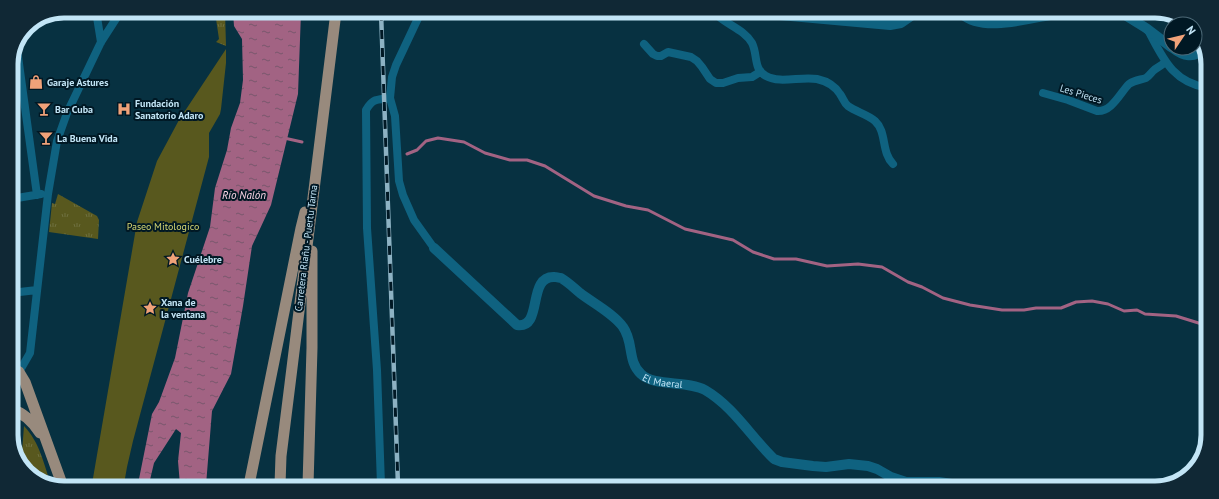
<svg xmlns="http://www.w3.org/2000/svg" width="1219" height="499" font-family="'PT Sans',sans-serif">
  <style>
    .grass { fill: url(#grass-tufts) }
    .green { fill: #58581e }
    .water { fill: url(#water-ripples) }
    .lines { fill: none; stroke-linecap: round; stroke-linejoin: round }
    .stream { stroke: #a26383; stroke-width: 3 }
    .minor { stroke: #0f6280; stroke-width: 8 }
    .tertiary { stroke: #0f6280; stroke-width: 10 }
    .primary { stroke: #988a7d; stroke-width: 11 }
    .rail-casing { stroke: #8db2c3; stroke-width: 4.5 }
    .rail { stroke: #001824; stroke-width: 3; stroke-dasharray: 9; stroke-linecap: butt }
    .labels { text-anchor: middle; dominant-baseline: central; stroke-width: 4; stroke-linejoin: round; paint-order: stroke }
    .poi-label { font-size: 10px; font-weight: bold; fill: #c2e5f6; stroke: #001824; text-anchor: start }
    .street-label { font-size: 10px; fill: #c2e5f6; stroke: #001824 }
    .park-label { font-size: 10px; fill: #d4d573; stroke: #001824 }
    .water-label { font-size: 11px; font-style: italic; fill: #fbd5e6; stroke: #001824 }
    .rim { fill: none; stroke: #c2e5f6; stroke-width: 5 }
  </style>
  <defs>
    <pattern id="grass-tufts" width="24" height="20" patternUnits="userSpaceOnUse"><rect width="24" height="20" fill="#58581e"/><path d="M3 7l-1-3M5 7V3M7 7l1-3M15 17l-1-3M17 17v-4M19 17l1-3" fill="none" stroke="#6e703f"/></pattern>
    <pattern id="water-ripples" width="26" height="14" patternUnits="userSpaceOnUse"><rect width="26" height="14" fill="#a26383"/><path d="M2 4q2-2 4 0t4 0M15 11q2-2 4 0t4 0" fill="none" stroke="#78576c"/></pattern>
  </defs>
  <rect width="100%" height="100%" fill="#073141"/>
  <path class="grass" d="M 215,12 L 225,12 L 226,46 L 216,42 L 219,39 Z
    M 58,194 L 97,216 L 99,220 L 98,239 L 49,232 L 52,203 L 55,204 Z
    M 18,424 L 15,440 L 12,440 L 11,425 Z
    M 24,426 C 40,443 43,462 51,484 L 44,484 L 22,467 L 21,465 Z"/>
  <path class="green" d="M 226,49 L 226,63 L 221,109 L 220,114 L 209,133 L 209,157 L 133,441 L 127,467 L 124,484 L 92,484 L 137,222 L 157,161 L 179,120 Z"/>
  <path class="water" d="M 233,12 L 301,12 L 298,94 L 271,205 L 252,246 L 243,306 L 231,374 L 212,411 L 206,485 L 180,485 L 178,461 L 181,433 L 176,429 L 154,463 L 149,484 L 138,484 L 152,414 L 159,402 L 175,358 L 188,293 L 210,227 L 215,188 L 227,150 L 231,128 L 240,103 L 243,80 L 242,39 L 234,26 Z"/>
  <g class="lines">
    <path class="stream" d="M 284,138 L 302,142
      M 407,154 L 417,150 L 426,141 L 438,138 L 464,142 L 485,153 L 510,160 L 527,160 L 545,166 L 594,196 L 626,206 L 648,210 L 685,229 L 733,240 L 753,252 L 774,259 L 796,259 L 827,266 L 858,264 L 882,267 L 908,282 L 922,287 L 943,298 L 970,305 L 1002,310 L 1024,310 L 1036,308 L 1061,308 L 1076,302 L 1092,301 L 1108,304 L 1124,311 L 1137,310 L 1145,314 L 1176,316 L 1205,325"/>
    <path class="minor" d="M 96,11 L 101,42
      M 421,12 L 396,65 L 392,77 L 390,98 L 395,116 L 399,181 L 403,195 L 414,220 L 434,248
      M 715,13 C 726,25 744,29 752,43 C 758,55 753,69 766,76 C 780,84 801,76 817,79 C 826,81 835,86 840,94 C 843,98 844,103 848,106 C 856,112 867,114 875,121 C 887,132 881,152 893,164
      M 1148,30 C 1163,58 1172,82 1208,88
      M 644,44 L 653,54 L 657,56 L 661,56 L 668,52 L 691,57 L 697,61 L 702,67 L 710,79 L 716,83 L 723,83 L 738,78 L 752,77 L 760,72
      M 17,49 L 37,195
      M 1043,93 L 1068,100 L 1097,111 C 1112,112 1120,93 1129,84 C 1135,80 1140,80 1146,78 C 1149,76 1151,73 1153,71 C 1157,67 1162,66 1165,62
      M 11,199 L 41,194
      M 11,293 L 37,290
      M 19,372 L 30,353 L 48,194 L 57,141 L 67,113 L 101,42 L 121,11
      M 381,485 L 377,370 L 367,228 L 366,110 C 373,98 377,100 390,98"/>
    <g class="tertiary">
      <path d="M 769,14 L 890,25 L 901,23 L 914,14"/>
      <path d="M 962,14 C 982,32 1026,19 1050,15"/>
      <path d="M 1125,15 L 1146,28 L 1171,47"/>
      <path d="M 1173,48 C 1183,56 1194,59 1204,49"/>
      <path id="s1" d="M 434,248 L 517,325 C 544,329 526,275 555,277 C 557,277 559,278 561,278 C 568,282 574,288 580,293 C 593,303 614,314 623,327 C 634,342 627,361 641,374 C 654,387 687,380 705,390 C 734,407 751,437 774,459 L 782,462 L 813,466 L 826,467 L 849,464 L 868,466 L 877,469 L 891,477 L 906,482 L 939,482 L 970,487"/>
    </g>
    <path class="primary" d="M 11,367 L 19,372 L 25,382 L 62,484
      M 11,409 C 24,413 33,422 40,433
      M 249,485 L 301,228 L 305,212
      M 280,485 L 281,456 L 290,384 L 336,12
      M 308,485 L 312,348 L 312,251"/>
    <defs>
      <path id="rail" d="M 381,12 L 398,485"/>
    </defs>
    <use href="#rail" class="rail-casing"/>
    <use href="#rail" class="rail"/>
  </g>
  <defs>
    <symbol id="shop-bare" viewBox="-9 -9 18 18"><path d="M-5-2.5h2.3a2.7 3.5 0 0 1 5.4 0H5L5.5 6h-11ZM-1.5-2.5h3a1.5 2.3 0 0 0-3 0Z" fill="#f0a279" stroke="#001824" stroke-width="2.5" paint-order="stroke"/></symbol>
    <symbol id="bar-bare" viewBox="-9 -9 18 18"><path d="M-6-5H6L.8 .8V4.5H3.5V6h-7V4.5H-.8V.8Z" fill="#f0a279" stroke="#001824" stroke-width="2.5" paint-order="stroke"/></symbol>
    <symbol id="hospital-bare" viewBox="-9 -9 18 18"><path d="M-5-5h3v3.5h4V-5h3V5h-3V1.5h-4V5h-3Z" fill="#f0a279" stroke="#001824" stroke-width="2.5" paint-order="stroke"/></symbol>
    <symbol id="sight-bare" viewBox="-9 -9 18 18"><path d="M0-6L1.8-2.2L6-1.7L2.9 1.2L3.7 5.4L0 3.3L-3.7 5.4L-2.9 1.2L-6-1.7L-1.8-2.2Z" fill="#f0a279" stroke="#001824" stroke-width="2.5" paint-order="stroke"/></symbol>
  </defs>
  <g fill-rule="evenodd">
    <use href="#shop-bare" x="26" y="72" width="20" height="20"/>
    <use href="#bar-bare" x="34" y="99" width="20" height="20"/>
    <use href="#hospital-bare" x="114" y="99" width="20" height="20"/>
    <use href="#bar-bare" x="36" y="128" width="20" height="20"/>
    <use href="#sight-bare" x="163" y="249" width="20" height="20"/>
    <use href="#sight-bare" x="140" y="298" width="20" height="20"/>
  </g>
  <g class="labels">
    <g class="poi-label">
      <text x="47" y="82">Garaje Astures</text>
      <text x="135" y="103">Fundación<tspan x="135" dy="12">Sanatorio Adaro</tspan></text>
      <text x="55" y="109">Bar Cuba</text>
      <text x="57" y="138">La Buena Vida</text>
      <text x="184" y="259">Cuélebre</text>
      <text x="161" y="302">Xana de<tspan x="161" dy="12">la ventana</tspan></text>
    </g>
    <g class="street-label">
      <text transform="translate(1081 94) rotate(17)">Les Pieces</text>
      <text transform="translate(306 248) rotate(-83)">Carretera Riañu - Puertu Tarna</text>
      <text stroke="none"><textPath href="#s1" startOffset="342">El Maeral</textPath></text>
    </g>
    <g class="park-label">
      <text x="163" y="226">Paseo Mitologico</text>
    </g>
    <g class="water-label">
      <text x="244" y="195">Río Nalón</text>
    </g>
  </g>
  <path d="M0 0H1219V499H0ZM64 18H1155A46 46 0 0 1 1201 64V435A46 46 0 0 1 1155 481H64A46 46 0 0 1 18 435V64A46 46 0 0 1 64 18Z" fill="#102835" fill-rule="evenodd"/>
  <path class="rim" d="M64 18H1155A46 46 0 0 1 1201 64V435A46 46 0 0 1 1155 481H64A46 46 0 0 1 18 435V64A46 46 0 0 1 64 18Z"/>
  <g transform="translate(1183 36) rotate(55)"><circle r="19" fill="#001824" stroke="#4e6a78"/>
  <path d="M0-3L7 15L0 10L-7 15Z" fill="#f0a279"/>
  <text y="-6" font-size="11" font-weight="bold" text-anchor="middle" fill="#c2e5f6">N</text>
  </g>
</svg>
